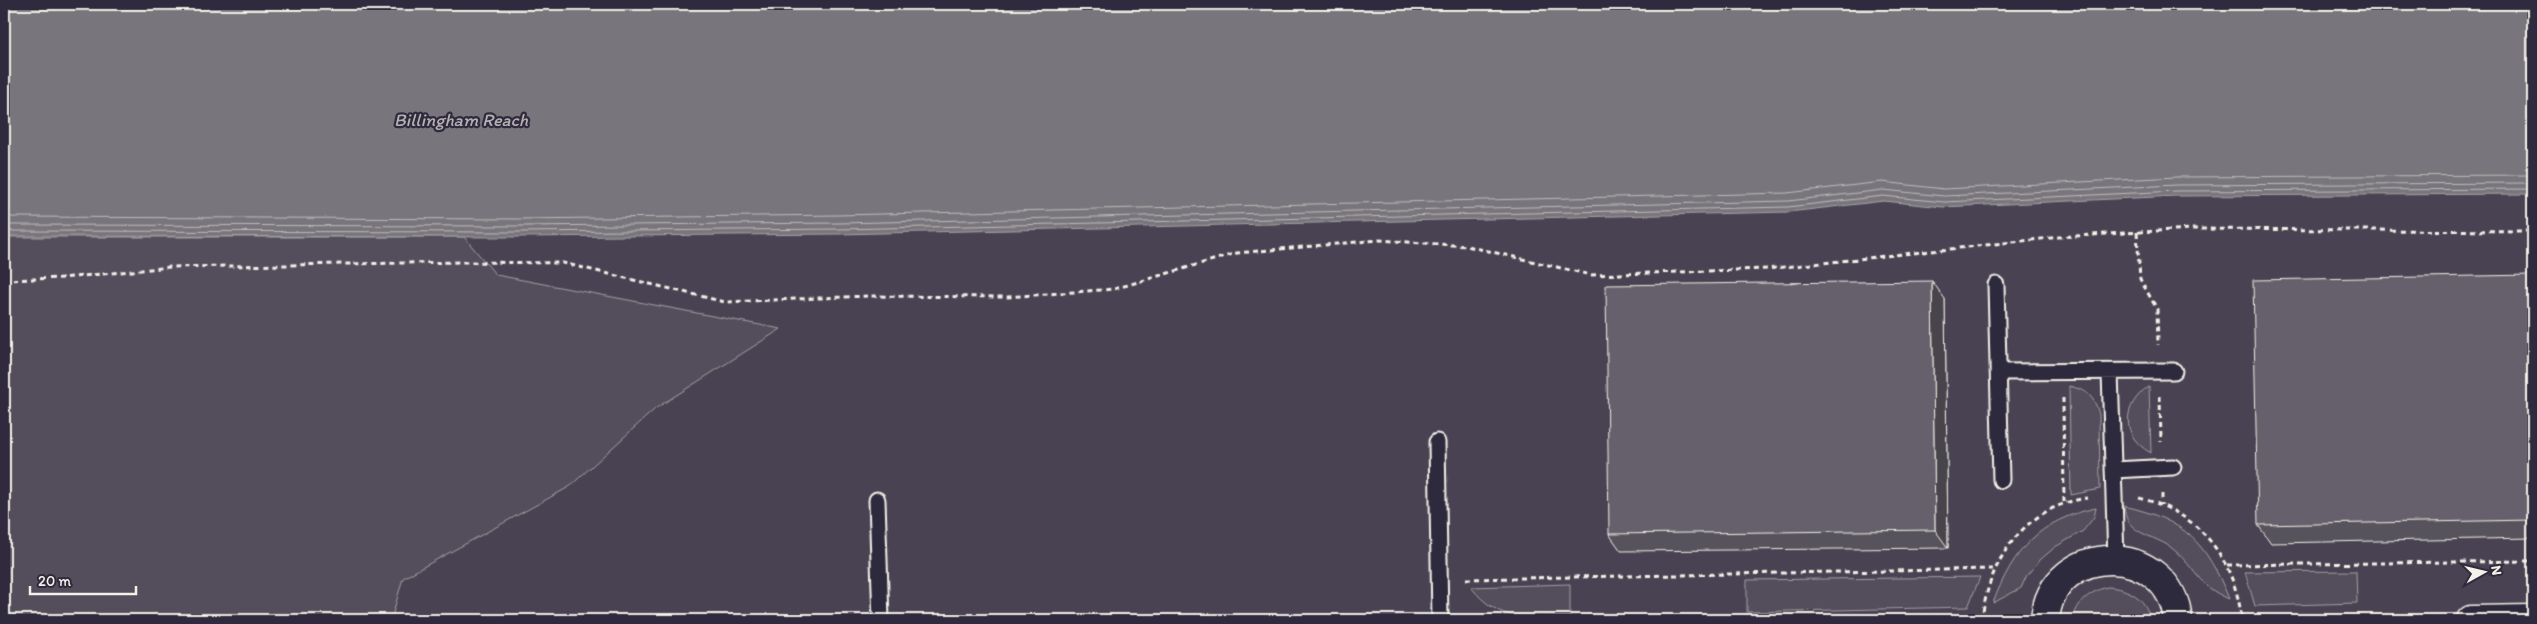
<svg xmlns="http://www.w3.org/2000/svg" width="2537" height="624" font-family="Itim,sans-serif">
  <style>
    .built { fill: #484352 }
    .green { fill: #534e5c; stroke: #a4a0a2 }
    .water { fill: #78747b; stroke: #aaa6a7 }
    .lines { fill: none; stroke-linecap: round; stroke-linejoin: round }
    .shore { stroke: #c2bfbc; stroke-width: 1 }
    .service-casing { stroke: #f4f1e8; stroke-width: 19 }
    .minor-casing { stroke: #f4f1e8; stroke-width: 31 }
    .path { stroke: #f4f1e8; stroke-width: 3; stroke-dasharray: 5 4; stroke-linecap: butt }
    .service { stroke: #2f2a3d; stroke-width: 15 }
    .minor { stroke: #2f2a3d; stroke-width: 28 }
    .wall { fill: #57535d; stroke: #f4f1e8 }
    .shaded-wall { fill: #47444c; stroke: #f4f1e8 }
    .building { fill: #65616c; stroke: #f4f1e8 }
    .labels { text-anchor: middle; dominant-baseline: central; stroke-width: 4.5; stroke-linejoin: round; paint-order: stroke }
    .water-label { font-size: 18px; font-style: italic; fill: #b6b2b2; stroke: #2f2a3d }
  </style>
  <rect width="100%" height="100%" fill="#3b3647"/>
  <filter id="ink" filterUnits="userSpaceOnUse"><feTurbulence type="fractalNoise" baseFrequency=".02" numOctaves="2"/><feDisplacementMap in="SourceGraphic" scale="10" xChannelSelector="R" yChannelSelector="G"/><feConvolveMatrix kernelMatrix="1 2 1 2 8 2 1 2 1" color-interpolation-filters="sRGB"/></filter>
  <g filter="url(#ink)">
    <path class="built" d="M 2533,194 L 2533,620 L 4,620 L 4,236 L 520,237 L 839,234 L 1789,212 L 1884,201 L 1943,207 L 2177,196 Z"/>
    <path class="green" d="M 4,237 L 464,237 L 496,275 L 781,329 L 656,408 L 569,487 L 403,578 L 391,620 L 4,620 Z
      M 2069,386 C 2087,390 2095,397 2099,415 L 2100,489 L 2071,495 Z
      M 2149,386 L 2151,453 C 2120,436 2122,405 2149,386 Z
      M 2124,506 C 2185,520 2206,542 2229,599 C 2196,585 2197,569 2173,549 C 2161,539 2144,537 2132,526 C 2126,520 2125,514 2124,506 Z
      M 2096,508 L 2094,517 L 2083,531 L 2055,547 L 2040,560 L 2027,575 L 2021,588 L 1993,603 C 2013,550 2039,520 2096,508 Z
      M 2356,571 L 2357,603 L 2255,606 L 2245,572 Z
      M 1980,577 L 1968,607 L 1747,612 L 1747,580 Z
      M 1570,584 L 1570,617 C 1527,617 1500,624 1471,587 Z
      M 2107,587 C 2128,588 2147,598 2150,620 L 2073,620 C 2077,601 2090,592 2107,587 Z"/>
    <path class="water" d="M 4,4 L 2533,4 L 2533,194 L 2177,196 L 1943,207 L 1884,201 L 1789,212 L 839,234 L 520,237 L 4,236 Z"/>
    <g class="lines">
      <path class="shore" d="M 4,217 L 520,219 L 838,215 L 1787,193 L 1882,182 L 1944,189 L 2177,177 L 2533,175
        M 4,225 L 520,226 L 839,223 L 1788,201 L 1883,190 L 1944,196 L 2177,185 L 2533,183
        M 4,231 L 520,232 L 839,229 L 1788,207 L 1883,196 L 1944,202 L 2177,191 L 2533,189"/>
      <defs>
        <path id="service" d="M 1996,285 L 2001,480
          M 1998,372 L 2174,371
          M 2110,372 L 2116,559
          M 1437,442 L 1440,620
          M 2113,470 L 2173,467
          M 877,500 L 881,620"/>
        <path id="minor" d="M 2045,620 C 2051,540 2170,540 2178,620
          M 2471,620 L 2533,619"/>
      </defs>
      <use href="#service" class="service-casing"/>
      <use href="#minor" class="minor-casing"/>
      <path class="path" d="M 2137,232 L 2140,279 L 2157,309 L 2158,345
        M 4,280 L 63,278 L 170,267 L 463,262 L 563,263 L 725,302 L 868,296 L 1007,297 L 1114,289 L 1237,253 L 1379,240 L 1467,246 L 1591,275 L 1767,269 L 2059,237 L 2190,229 L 2533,231
        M 2160,396 L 2161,442
        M 2063,398 L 2064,505
        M 2162,494 L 2162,505
        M 2139,498 C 2201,513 2234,559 2242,620
        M 2227,565 L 2533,561
        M 1466,579 L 1994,569
        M 4,614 L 15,620
        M 1982,620 C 1988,560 2025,506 2088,498"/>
      <use href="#service" class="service"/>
      <use href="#minor" class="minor"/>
    </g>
    <path class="wall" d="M 2533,275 L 2533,538 L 2271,543 L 2258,525 Z
      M 1945,299 L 1948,548 L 1621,551 L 1609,534 Z"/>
    <path class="shaded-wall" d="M 1932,281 L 1945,299 L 1948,548 L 1935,530 Z"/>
    <path class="building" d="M 2533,275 L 2533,520 L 2258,525 L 2253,280 Z
      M 1932,281 L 1935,530 L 1609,534 L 1606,285 Z"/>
  </g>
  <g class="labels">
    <g class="water-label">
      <text x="461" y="120">Billingham Reach</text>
    </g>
  </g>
  <rect width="2537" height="624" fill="none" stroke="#2f2a3d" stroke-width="20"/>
  <rect x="10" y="10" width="2517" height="604" fill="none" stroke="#f4f1e8" stroke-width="2" filter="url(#ink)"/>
  <g transform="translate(2484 572) rotate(82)" stroke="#2f2a3d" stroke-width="4" paint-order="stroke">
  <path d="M0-4L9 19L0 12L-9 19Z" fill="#f4f1e8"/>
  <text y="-8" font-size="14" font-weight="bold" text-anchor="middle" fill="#f4f1e8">N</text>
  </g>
  <path d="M30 586v8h106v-8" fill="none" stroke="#f4f1e8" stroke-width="2.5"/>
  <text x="38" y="586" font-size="15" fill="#f4f1e8" stroke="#2f2a3d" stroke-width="4" paint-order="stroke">20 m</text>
</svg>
